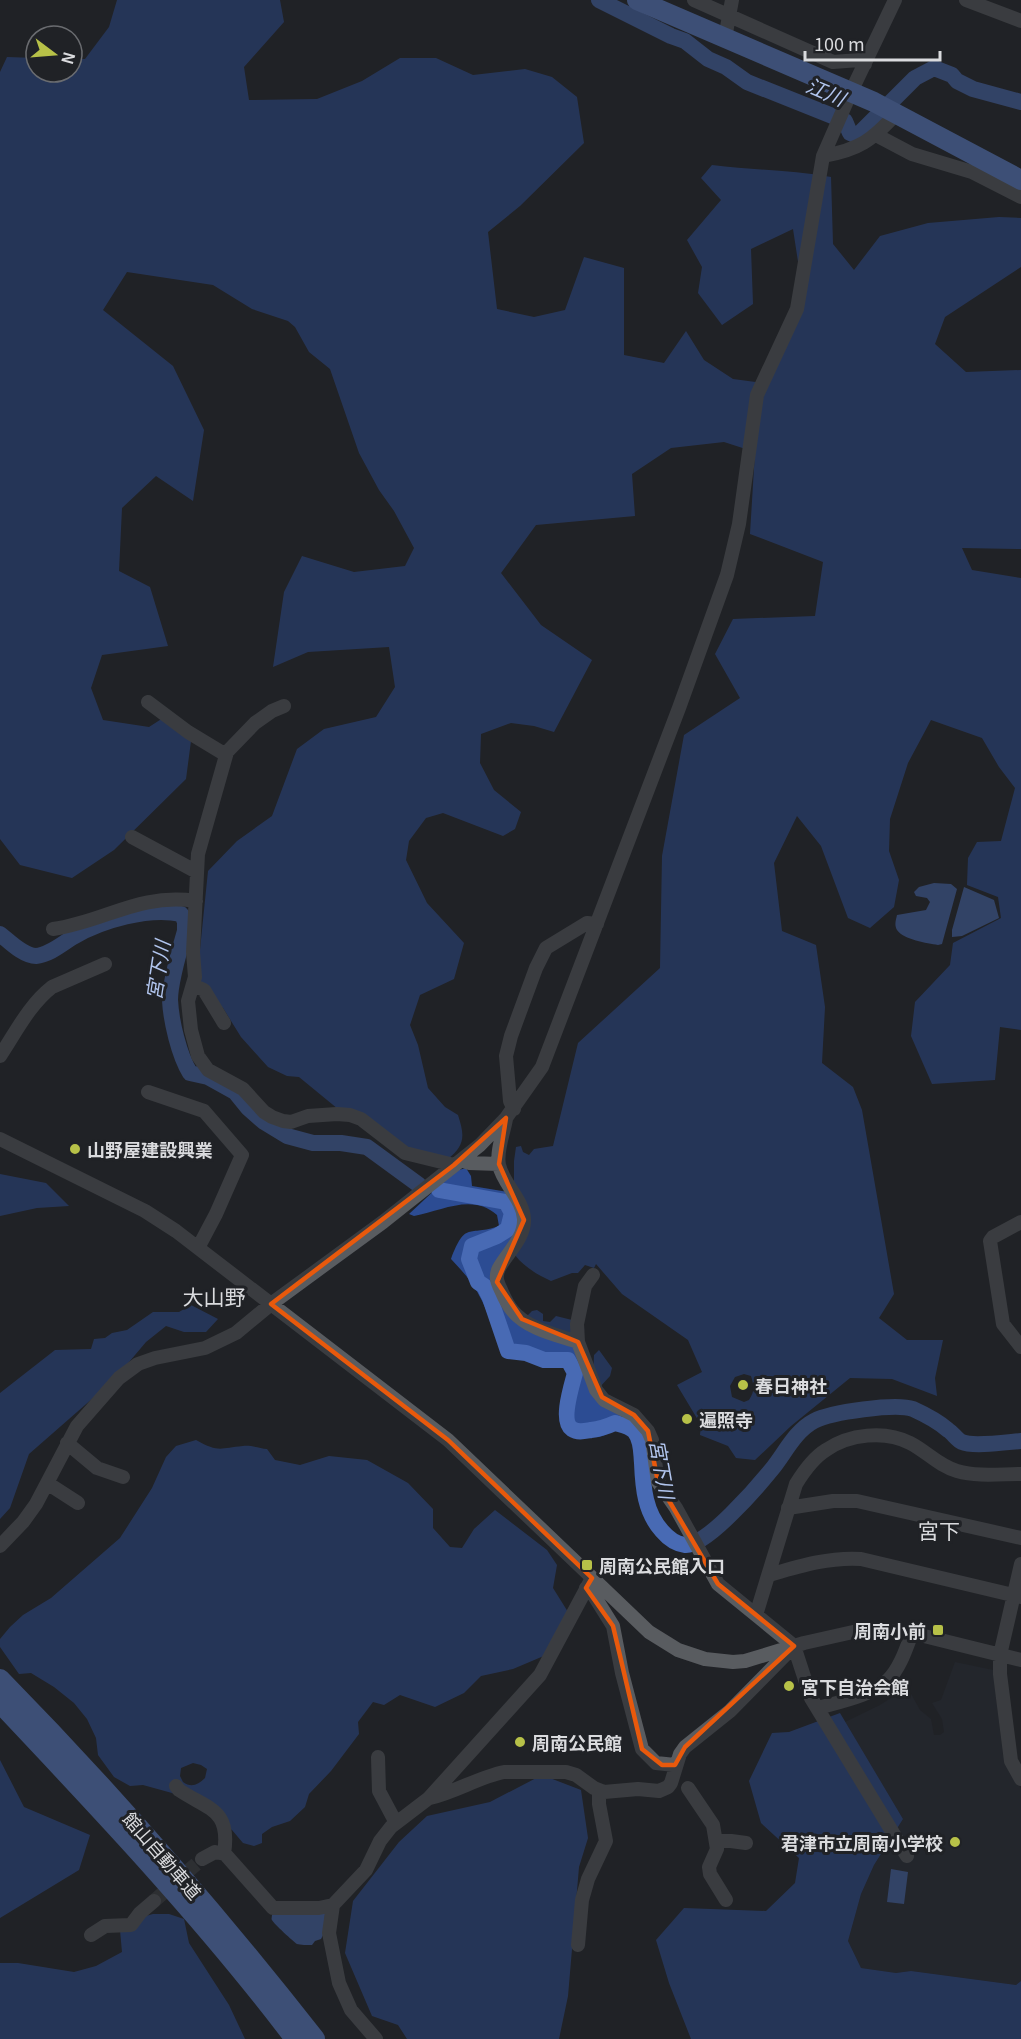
<svg xmlns="http://www.w3.org/2000/svg" width="1021" height="2039" font-family="Georgia,'Noto Sans JP',serif">
  <style>
    .built { fill: #262a34 }
    .forest { fill: #2c4c93; fill-rule: evenodd }
    .water { fill: #486ab4 }
    .lines { fill: none; stroke-linecap: round; stroke-linejoin: round }
    .river { stroke: #486ab4; stroke-width: 16 }
    .minor-tunnel { stroke: #3c3e42; stroke-width: 14; stroke-dasharray: 14 7; stroke-linecap: butt }
    .minor { stroke: #595c60; stroke-width: 14 }
    .highway { stroke: #5f86d7; stroke-width: 20 }
    .marked { fill: none; stroke: #e8590c; stroke-width: 4.5; stroke-linejoin: round }
    .poi-dot { fill: #b7c148; stroke: #202226; stroke-width: 2 }
    .labels { text-anchor: middle; dominant-baseline: central; stroke-width: 6; stroke-linejoin: round; paint-order: stroke }
    .poi-label { font-size: 18px; font-weight: bold; fill: #dadbde; stroke: #202226; text-anchor: start }
    .street-label { font-size: 18px; fill: #dadbde; stroke: #202226 }
    .water-label { font-size: 20px; font-style: italic; fill: #b2c6ef; stroke: #202226 }
    .quarter-label { font-size: 21px; fill: #dadbde; stroke: #202226 }
  </style>
  <rect width="100%" height="100%" fill="#202226"/>
  <path class="built" d="M 955,1662 L 993,1670 L 1003,1755 L 1021,1789 L 1021,1981 L 1016,1985 L 911,1971 L 896,1973 L 861,1968 L 848,1941 L 861,1894 L 874,1865 L 903,1819 L 845,1722 L 880,1705 L 905,1689 L 910,1692 L 920,1710 L 931,1719 L 934,1735 L 940,1735 L 944,1732 L 942,1719 L 932,1703 L 941,1700 Z"/>
  <path class="forest" d="M 117,0 L 280,0 L 284,22 L 244,67 L 249,100 L 317,99 L 362,81 L 400,58 L 436,58 L 473,75 L 525,69 L 552,77 L 577,97 L 584,143 L 520,206 L 488,232 L 497,309 L 534,317 L 565,310 L 584,257 L 624,268 L 624,355 L 664,363 L 686,331 L 704,360 L 733,379 L 763,383 L 801,281 L 793,229 L 751,249 L 753,304 L 722,325 L 698,293 L 702,267 L 687,240 L 721,200 L 701,178 L 712,165 C 752,170 791,170 831,177 L 833,244 L 854,270 L 880,236 L 928,223 L 999,217 L 1021,218 L 1021,267 L 945,317 L 935,344 L 966,372 L 1021,370 L 1021,549 L 962,548 L 972,570 L 1021,578 L 1021,1030 L 1000,1027 L 995,1080 L 932,1084 L 911,1036 L 915,1002 L 950,965 L 953,943 L 1001,918 L 998,897 L 967,885 L 968,858 L 977,842 L 1001,841 L 1015,788 L 999,767 L 982,738 L 931,720 L 908,763 L 890,819 L 889,851 L 899,880 L 894,907 L 870,928 L 848,918 L 821,846 L 797,816 L 774,863 L 782,931 L 816,945 L 825,1007 L 822,1063 L 853,1087 L 862,1110 L 894,1294 L 879,1318 L 907,1340 L 943,1340 L 935,1378 L 937,1396 L 892,1379 L 850,1378 L 791,1426 L 755,1460 L 736,1458 L 728,1446 L 700,1435 L 701,1425 L 677,1385 L 702,1372 L 688,1340 L 622,1294 L 596,1264 L 594,1268 L 585,1265 L 578,1273 L 572,1273 L 551,1281 C 538,1275 524,1267 515,1255 L 495,1282 L 525,1318 L 532,1311 L 537,1310 L 543,1314 L 543,1321 L 550,1322 L 556,1316 L 572,1320 L 583,1319 C 588,1340 574,1362 588,1384 L 593,1378 L 594,1355 L 599,1350 L 612,1368 L 610,1376 L 599,1388 L 622,1417 L 620,1425 C 614,1429 606,1436 599,1437 C 580,1439 564,1429 563,1409 C 563,1396 569,1384 568,1371 L 563,1367 C 547,1365 526,1364 512,1354 C 495,1341 490,1315 480,1297 C 473,1282 462,1271 451,1259 C 466,1220 468,1237 499,1226 L 497,1215 C 472,1193 442,1211 414,1216 L 409,1214 L 455,1171 L 466,1168 L 471,1176 L 472,1186 L 508,1192 L 514,1187 L 514,1161 L 516,1147 L 521,1146 L 523,1152 L 529,1155 L 534,1149 L 553,1146 L 578,1043 L 660,968 L 662,856 L 684,735 L 740,698 L 715,654 L 733,619 L 815,616 L 823,562 L 750,534 L 755,452 L 724,442 L 671,448 L 632,474 L 635,516 L 536,525 L 501,573 L 541,625 L 592,660 L 554,732 L 534,726 L 511,723 L 481,734 L 480,763 L 494,790 L 521,812 L 515,829 L 503,836 L 443,813 L 426,818 L 409,841 L 406,860 L 427,903 L 464,943 L 454,979 L 420,995 L 410,1025 L 418,1045 L 428,1088 L 445,1107 L 458,1115 C 465,1137 465,1145 447,1160 L 417,1155 L 338,1109 L 299,1077 L 287,1076 L 268,1067 L 241,1037 L 223,1008 L 197,979 L 208,871 L 237,841 L 272,816 L 297,749 L 324,729 L 376,717 L 395,687 L 389,647 L 308,652 L 273,667 L 284,592 L 302,556 L 354,572 L 405,566 L 414,548 L 394,511 L 379,490 L 359,453 L 330,369 L 309,352 L 295,327 L 288,321 L 252,309 L 213,285 L 127,272 L 103,310 L 173,366 L 204,430 L 193,501 L 156,476 L 122,508 L 119,571 L 150,587 L 168,646 L 102,655 L 91,688 L 103,720 L 149,727 L 163,718 L 191,741 L 186,779 L 114,850 L 72,878 L 20,865 L 0,839 L 0,72 L 7,57 L 36,58 L 36,72 L 72,72 L 72,59 L 85,59 L 109,27 ZM 744,1374 L 751,1376 C 754,1386 755,1391 749,1400 L 744,1402 L 732,1397 L 730,1386 L 735,1377 Z
    M 0,1174 L 46,1183 L 69,1206 L 37,1208 L 0,1216 Z
    M 191,1305 L 218,1319 L 206,1332 L 184,1332 L 166,1326 L 146,1342 L 124,1368 L 101,1391 L 29,1454 L 10,1508 L 0,1519 L 0,1393 L 55,1350 L 91,1349 L 94,1339 L 105,1338 L 112,1333 L 127,1330 L 153,1312 L 179,1312 Z
    M 196,1440 C 219,1453 220,1448 243,1446 C 250,1445 259,1448 267,1449 L 275,1460 L 300,1465 L 329,1456 L 367,1460 L 408,1483 L 433,1509 L 433,1528 L 450,1547 L 462,1548 L 474,1529 L 495,1510 L 547,1550 L 557,1565 L 553,1588 L 568,1612 L 546,1655 L 513,1669 L 481,1676 L 464,1693 L 435,1707 L 400,1695 L 384,1705 L 373,1702 L 358,1722 L 359,1734 L 331,1771 L 309,1794 L 305,1807 L 290,1821 L 272,1827 L 262,1834 L 262,1843 L 254,1846 L 243,1843 L 232,1830 L 203,1810 L 172,1793 L 143,1785 L 130,1786 L 114,1777 L 98,1755 L 96,1738 L 87,1719 L 74,1703 L 54,1687 L 31,1673 L 19,1674 L 0,1647 L 0,1639 L 10,1627 L 23,1615 L 51,1598 L 120,1538 L 152,1488 L 166,1457 L 176,1446 ZM 193,1763 L 201,1765 L 207,1769 L 205,1778 C 198,1785 191,1788 183,1782 L 180,1776 L 181,1768 Z
    M 840,1713 L 903,1819 L 874,1865 L 861,1894 L 848,1941 L 861,1968 L 896,1973 L 911,1971 L 1016,1985 L 1021,1981 L 1021,2039 L 691,2039 L 669,1983 L 656,1940 L 684,1908 L 766,1911 L 795,1883 L 799,1858 L 761,1823 L 749,1781 L 772,1733 L 789,1732 Z
    M 0,1760 L 24,1807 L 90,1835 L 79,1870 L 0,1918 Z
    M 542,1775 L 581,1790 L 588,1838 L 579,1867 L 568,1996 L 559,2039 L 407,2039 L 398,2025 L 372,2016 L 345,1953 L 353,1901 L 399,1842 L 427,1816 L 490,1802 Z
    M 153,1914 L 169,1914 L 184,1919 L 189,1943 L 229,2005 L 245,2039 L 0,2039 L 0,1963 L 18,1963 L 74,1972 L 96,1966 L 122,1952 L 120,1930 L 142,1917 Z"/>
  <path class="water" d="M 934,883 L 951,884 L 957,889 L 942,944 L 938,945 C 927,943 904,940 897,930 C 894,925 896,920 897,915 L 926,910 L 930,902 L 927,898 L 916,896 L 914,892 L 919,887 Z
    M 964,887 L 994,900 L 999,918 L 962,936 L 952,937 L 952,930 Z
    M 891,1869 L 908,1872 L 904,1904 L 887,1902 Z
    M 320,1913 L 325,1914 L 324,1933 L 321,1939 L 315,1941 L 312,1945 C 308,1945 300,1945 297,1944 C 294,1942 273,1923 272,1920 C 271,1919 272,1917 272,1915 L 275,1914 Z"/>
  <g class="lines">
    <path class="river" d="M 599,0 L 671,36 L 685,41 L 708,59 L 726,67 L 747,82 L 845,121 L 850,133 L 857,136 L 915,78 L 934,68 L 952,75 L 957,81 L 973,89 L 1021,102
      M 0,934 C 9,941 23,956 36,956 C 49,955 62,944 73,937 C 102,920 149,907 181,914 L 185,921 L 185,931 C 180,948 170,985 170,1000 C 171,1021 179,1055 190,1073 L 208,1077 L 235,1092 L 248,1108 L 264,1122 L 287,1136 L 313,1143 L 341,1143 L 367,1147 L 419,1185
      M 439,1190 L 506,1202 L 512,1213 L 508,1229 L 497,1236 L 472,1246 L 469,1259 L 478,1282 L 484,1286 L 490,1298 L 508,1351 L 526,1353 L 544,1360 L 568,1360 L 575,1373 C 572,1385 560,1421 572,1429 C 578,1433 585,1431 591,1430 C 601,1429 606,1427 615,1423 C 622,1425 630,1426 635,1432 C 642,1441 641,1453 642,1463 C 643,1488 645,1512 662,1531 C 668,1538 675,1544 685,1545 C 705,1548 759,1485 772,1469 C 785,1453 795,1431 814,1421 C 831,1412 896,1403 913,1409 C 924,1414 939,1422 948,1430 C 953,1433 957,1440 962,1442 C 973,1447 1008,1442 1021,1441"/>
    <path class="minor-tunnel" d="M 154,1901 L 202,1859"/>
    <path class="minor" d="M 694,0 L 833,62 L 859,60 L 865,64
      M 966,0 L 1021,21
      M 725,38 L 732,0
      M 876,135 L 912,154 L 972,172 L 1021,197
      M 823,156 C 859,150 872,140 896,114
      M 148,702 L 188,732 L 226,755
      M 284,706 L 272,711 L 255,723 L 227,752 L 198,854 L 193,952 L 195,977 L 188,1001 L 191,1030 L 198,1056 L 208,1070 L 243,1089 L 264,1112 L 272,1117 L 283,1121 L 291,1122 L 308,1116 L 337,1114 L 350,1115 L 361,1119 L 405,1153 L 454,1165
      M 132,837 L 197,872
      M 53,929 C 107,921 137,893 196,901
      M 193,985 L 204,990 L 224,1023
      M 0,1056 C 16,1032 29,1005 52,987 L 105,964
      M 148,1092 L 204,1111 L 242,1155 L 216,1214 L 198,1248
      M 514,1109 L 510,1101 L 506,1056 L 511,1036 L 536,968 L 546,948 L 587,923 L 597,924
      M 506,1119 C 504,1132 496,1151 499,1165 C 503,1184 523,1199 524,1219 C 525,1238 507,1253 499,1268 C 495,1276 497,1282 501,1290 C 504,1297 507,1304 512,1310 C 527,1329 557,1335 578,1342
      M 0,1139 L 145,1211 L 176,1231 L 448,1440 L 649,1632 L 678,1650 L 705,1659 L 733,1662 L 745,1661 L 804,1643 L 853,1632 L 873,1630 L 912,1633 L 1021,1660
      M 461,1160 L 469,1163 L 499,1164
      M 1021,1222 L 993,1237 L 990,1241 L 1003,1324 L 1021,1347
      M 593,1275 L 585,1286 L 577,1324 L 578,1342 L 596,1390 L 604,1400 L 634,1415 L 648,1431 L 652,1440 L 658,1482 L 676,1508 L 718,1584 L 794,1646 L 811,1698 L 907,1856
      M 67,1443 L 97,1468 L 123,1477
      M 47,1483 L 78,1503
      M 788,1508 L 833,1501 L 857,1501 L 1021,1538
      M 0,1546 L 23,1522 L 36,1504 L 77,1426 L 119,1378 L 138,1364 L 155,1358 L 205,1348 L 236,1333 L 271,1304 L 383,1222 L 480,1145 L 506,1118 L 542,1067 L 679,708 L 727,575 L 739,524 L 757,395 L 797,309 L 823,156 L 851,92 L 895,0
      M 1021,1564 L 1000,1655 L 1000,1674 L 1011,1761 L 1021,1779
      M 769,1575 C 800,1566 829,1557 861,1559 L 1021,1597
      M 586,1588 L 593,1594 L 613,1626 L 622,1673 L 642,1749 L 656,1763 L 675,1765
      M 756,1615 L 796,1484 C 804,1471 813,1458 826,1450 C 849,1434 885,1430 910,1443 C 926,1451 939,1466 957,1471 C 978,1477 1000,1474 1021,1474
      M 818,1708 C 839,1702 873,1695 888,1680 C 900,1668 906,1649 912,1633
      M 378,1757 L 379,1791 L 396,1823
      M 176,1786 L 179,1790 C 209,1810 231,1809 224,1854
      M 688,1788 L 713,1825 L 717,1849 L 709,1867 L 710,1874 L 726,1900
      M 430,1798 C 456,1792 479,1777 504,1772 L 566,1772 L 576,1775 L 594,1788 L 604,1792 L 638,1789 L 659,1791 L 668,1787 L 671,1783 L 680,1754 L 685,1747 L 730,1711 L 790,1650
      M 717,1841 L 731,1841 L 746,1843
      M 202,1859 L 215,1852 L 225,1854 L 273,1908 L 319,1908 L 333,1905
      M 91,1935 L 105,1926 L 131,1925 L 140,1913 L 154,1901
      M 578,1945 L 582,1900 L 588,1879 L 606,1841 L 599,1804 L 599,1791
      M 376,2039 L 351,2010 L 339,1983 L 329,1933 L 333,1905 L 366,1870 L 380,1841 L 391,1827 L 429,1798 L 540,1675 L 592,1578"/>
    <path class="highway" d="M 637,0 L 874,102 L 1021,180
      M 0,1679 C 112,1793 217,1914 315,2039
      M 0,1703 C 102,1811 205,1920 295,2039"/>
  </g>
  <path d="M0 0H1021V2039H0ZM 506,1118 L 499,1164 L 524,1220 L 497,1282 L 522,1319 L 578,1342 L 602,1397 L 634,1415 L 648,1431 L 658,1482 L 718,1584 L 794,1646 L 685,1747 L 675,1765 L 662,1765 L 642,1749 L 613,1626 L 586,1588 L 592,1578 L 448,1440 L 271,1304 L 454,1165 Z" fill="#202226" fill-opacity=".55" fill-rule="evenodd"/>
  <path class="marked" d="M 506,1118 L 499,1164 L 524,1220 L 497,1282 L 522,1319 L 578,1342 L 602,1397 L 634,1415 L 648,1431 L 658,1482 L 718,1584 L 794,1646 L 685,1747 L 675,1765 L 662,1765 L 642,1749 L 613,1626 L 586,1588 L 592,1578 L 448,1440 L 271,1304 L 454,1165 Z"/>
  <g class="poi-dot">
    <circle cx="75" cy="1149" r="6"/>
    <circle cx="743" cy="1385" r="6"/>
    <circle cx="687" cy="1419" r="6"/>
    <rect x="581" y="1559" width="12" height="12" rx="3"/>
    <rect x="932" y="1624" width="12" height="12" rx="3"/>
    <circle cx="789" cy="1686" r="6"/>
    <circle cx="520" cy="1742" r="6"/>
    <circle cx="955" cy="1842" r="6"/>
  </g>
  <g class="labels">
    <g class="poi-label">
      <text x="87" y="1149">山野屋建設興業</text>
      <text x="755" y="1385">春日神社</text>
      <text x="699" y="1419">遍照寺</text>
      <text x="599" y="1565">周南公民館入口</text>
      <text x="926" y="1630" text-anchor="end">周南小前</text>
      <text x="801" y="1686">宮下自治会館</text>
      <text x="532" y="1742">周南公民館</text>
      <text x="943" y="1842" text-anchor="end">君津市立周南小学校</text>
    </g>
    <g class="street-label">
      <text transform="translate(163 1855) rotate(49)">館山自動車道</text>
    </g>
    <g class="water-label">
      <text transform="translate(826 91) rotate(23)">江川</text>
      <text transform="translate(157 970) rotate(-81)">宮下川</text>
      <text transform="translate(663 1469) rotate(80)">宮下川</text>
    </g>
    <g class="quarter-label">
      <text x="214" y="1296">大山野</text>
      <text x="939" y="1530">宮下</text>
    </g>
  </g>
  <g transform="translate(54 54) rotate(106)"><circle r="28" fill="#202226" stroke="#6a6c70" stroke-width="1.5"/>
  <path d="M0-4.5L10 22L0 15L-10 22Z" fill="#b7c148"/>
  <text y="-9" font-size="16" font-weight="bold" text-anchor="middle" fill="#dadbde">N</text>
  </g>
  <path d="M805 51v9h135v-9" fill="none" stroke="#dadbde" stroke-width="3"/>
  <text x="814" y="51" font-size="18" fill="#dadbde" stroke="#202226" stroke-width="4.5" paint-order="stroke">100 m</text>
</svg>
